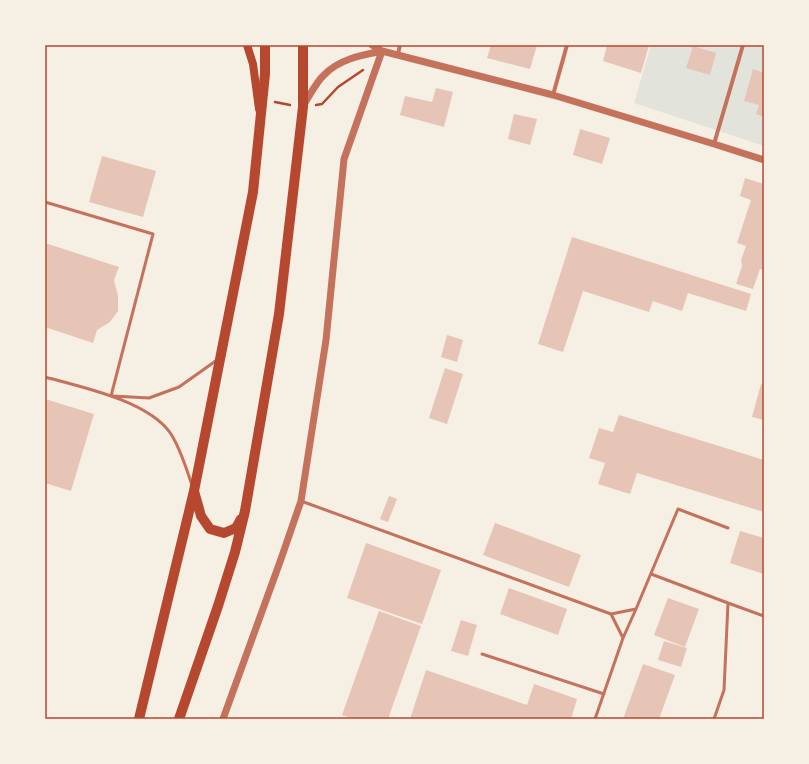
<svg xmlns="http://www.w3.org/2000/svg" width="809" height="764" font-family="Overpass,sans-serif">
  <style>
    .green { fill: #e2e4dc }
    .building { fill: #e6c5b7 }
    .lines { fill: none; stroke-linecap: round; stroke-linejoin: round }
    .path { stroke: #b5482f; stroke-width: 2.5 }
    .service { stroke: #c5725c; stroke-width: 3 }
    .minor { stroke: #c5725c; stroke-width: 4 }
    .tertiary { stroke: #c5725c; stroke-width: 7 }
    .secondary { stroke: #b5482f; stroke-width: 8 }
    .primary { stroke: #b5482f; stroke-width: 10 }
    .neatline { fill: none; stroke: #b5482f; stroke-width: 1.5 }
  </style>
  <rect width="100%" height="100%" fill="#f6efe4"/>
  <path class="green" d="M 651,45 L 764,45 L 764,146 L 634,103 Z"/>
  <path class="building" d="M 491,45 L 537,45 L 530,69 L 487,58 Z
    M 607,45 L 649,45 L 641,73 L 603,61 Z
    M 693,46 L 716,53 L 710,75 L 686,68 Z
    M 753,69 L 764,73 L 764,117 L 756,114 L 759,105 L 744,101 Z
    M 436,88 L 453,92 L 444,127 L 400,115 L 405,96 L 432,102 Z
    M 514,114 L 537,119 L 530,145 L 508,139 Z
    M 580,129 L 610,138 L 602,164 L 573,155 Z
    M 102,156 L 156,171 L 143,217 L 89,202 Z
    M 745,178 L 764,184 L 764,270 L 760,269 L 753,289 L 736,284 L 742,266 L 741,260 L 746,246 L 737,243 L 751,200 L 740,196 Z
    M 572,237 L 751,294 L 746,311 L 688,293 L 682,311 L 653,301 L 649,312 L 583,291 L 563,352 L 538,344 Z
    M 45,243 L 119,267 L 114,280 L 118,296 L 118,311 L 110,322 L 97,330 L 93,343 L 45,327 Z
    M 447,335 L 463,340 L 457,362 L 441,357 Z
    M 445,368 L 463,374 L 447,424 L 429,418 Z
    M 761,384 L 764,385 L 764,420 L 752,417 Z
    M 45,399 L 94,414 L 71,491 L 45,483 Z
    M 619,415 L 764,460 L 764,512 L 637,473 L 630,494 L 598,484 L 605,463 L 589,458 L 599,428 L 613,432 Z
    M 389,496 L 397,499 L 388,522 L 380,519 Z
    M 495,523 L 581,555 L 569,587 L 483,555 Z
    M 740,531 L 764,538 L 764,574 L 730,563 Z
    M 366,543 L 441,570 L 422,624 L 347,598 Z
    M 509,588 L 567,609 L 558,635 L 500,614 Z
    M 668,598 L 699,609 L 685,647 L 654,635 Z
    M 379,611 L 421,626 L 388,719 L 354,719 L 342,715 Z
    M 461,620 L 477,625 L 468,656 L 451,651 Z
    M 664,641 L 687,648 L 681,667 L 658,660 Z
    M 643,664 L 675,675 L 659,719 L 623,719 Z
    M 426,670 L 527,705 L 534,684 L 577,699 L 571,719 L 410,719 Z"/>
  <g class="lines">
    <path class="path" d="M 275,102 L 290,105
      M 316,105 L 322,104 L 338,87 L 363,70"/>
    <path class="service" d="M 45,202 L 153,234 L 111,396
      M 45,377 C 82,387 149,401 171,434 C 181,450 186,468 192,485
      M 113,396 L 149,398 L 179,387 L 217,360
      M 301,501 L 611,614 L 636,609 L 678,509 L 728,528
      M 651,574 L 728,603 L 724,690 L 714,719
      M 728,603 L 764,616
      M 623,638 L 636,609
      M 482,654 L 604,694
      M 595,719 L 623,638 L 611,614"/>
    <path class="minor" d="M 398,54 L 400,45
      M 553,95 L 567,45
      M 714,144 L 743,45"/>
    <path class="tertiary" d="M 372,45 L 382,51 L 553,95 L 714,144 L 764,160
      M 303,106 C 309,97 316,82 324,75 C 339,59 362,55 382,51
      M 223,719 L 281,559 L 301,501 L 326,340 L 344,159 L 382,51"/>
    <path class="secondary" d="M 247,45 L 253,64 L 259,109"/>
    <path class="primary" d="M 194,491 L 201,516 L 210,529 L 224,533 L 236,528 L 241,519
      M 139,719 L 194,491 L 253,192 L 265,74 L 265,45
      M 179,719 L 218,606 L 235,552 L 245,511 L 279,314 L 303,107 L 303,45"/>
  </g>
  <rect width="809" height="764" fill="none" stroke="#f6efe4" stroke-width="92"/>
  <rect x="46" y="46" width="717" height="672" class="neatline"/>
</svg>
